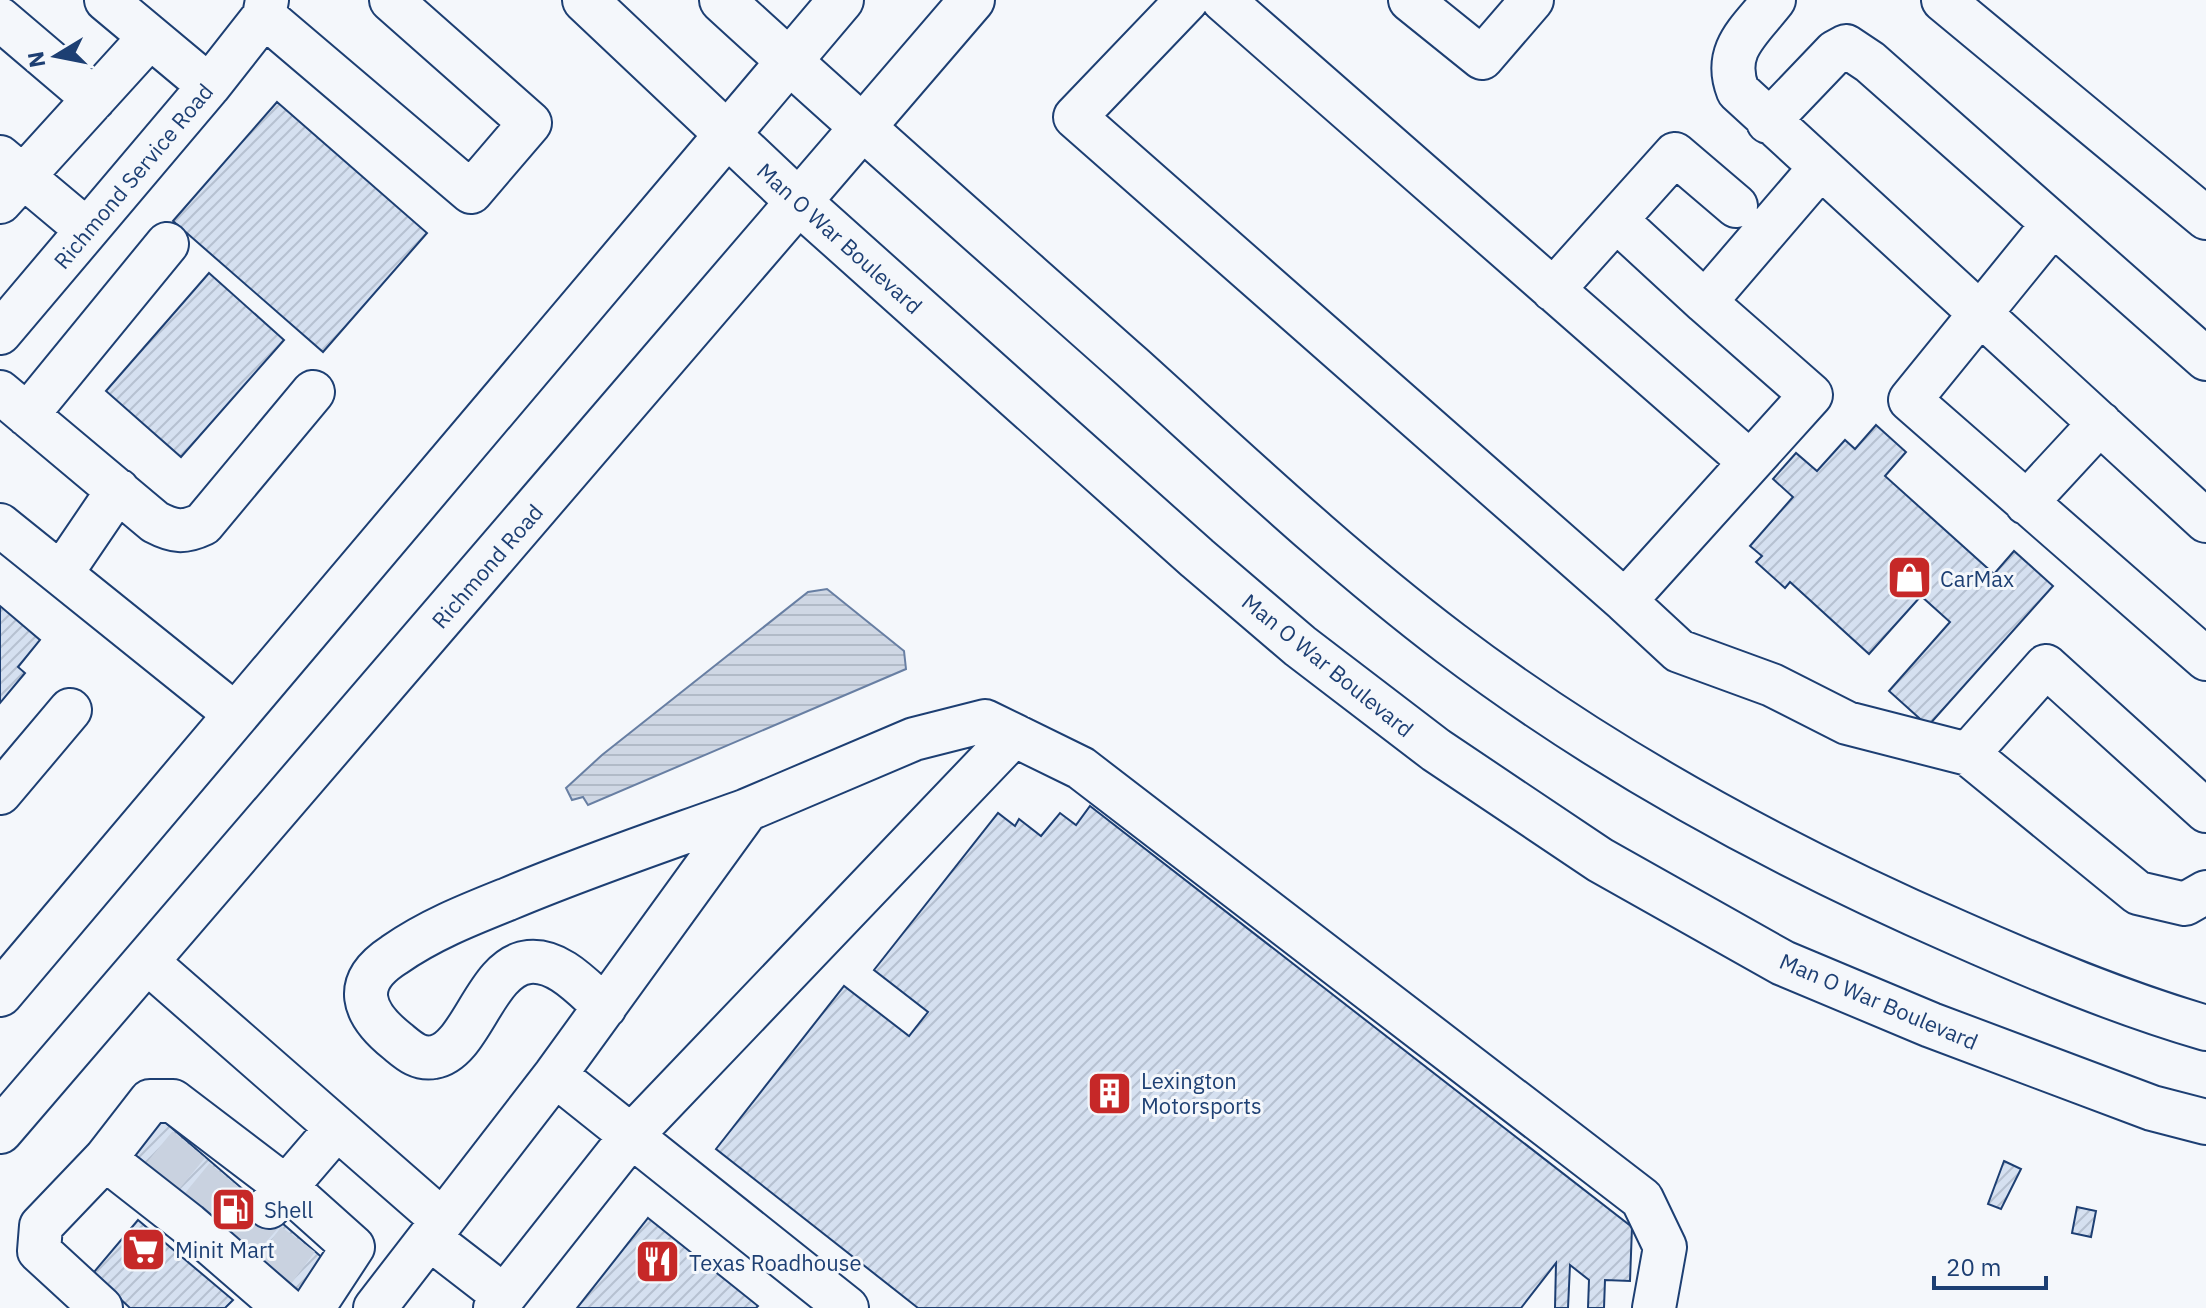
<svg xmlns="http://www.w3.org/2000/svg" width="2206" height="1308" font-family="'IBM Plex Sans',sans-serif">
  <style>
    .water { fill: url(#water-rules); stroke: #687fa3; stroke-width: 2 }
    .building { fill: url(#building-hatch); stroke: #1d3f73; stroke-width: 2 }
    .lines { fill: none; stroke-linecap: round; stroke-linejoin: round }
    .minor-tunnel { stroke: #c9d2e0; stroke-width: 42; stroke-dasharray: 42 21; stroke-linecap: butt }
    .minor-casing { stroke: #1d3f73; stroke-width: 46 }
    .major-casing { stroke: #1d3f73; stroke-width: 48 }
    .highway-casing { stroke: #1d3f73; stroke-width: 48 }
    .minor { stroke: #f4f7fb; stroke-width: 42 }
    .major { stroke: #f4f7fb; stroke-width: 44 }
    .highway { stroke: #f4f7fb; stroke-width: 44 }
    .labels { text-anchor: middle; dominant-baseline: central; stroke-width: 6; stroke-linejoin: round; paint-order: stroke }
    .street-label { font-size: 22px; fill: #1d3f73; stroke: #f4f7fb }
    .poi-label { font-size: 22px; fill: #1d3f73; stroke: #f4f7fb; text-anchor: start }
  </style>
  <defs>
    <pattern id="water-rules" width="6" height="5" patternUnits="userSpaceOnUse" patternTransform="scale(2)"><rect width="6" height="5" fill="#cfd7e4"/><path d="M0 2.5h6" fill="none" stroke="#b1bac7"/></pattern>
    <pattern id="building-hatch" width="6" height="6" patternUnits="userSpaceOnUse" patternTransform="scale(2)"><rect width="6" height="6" fill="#d5e0f0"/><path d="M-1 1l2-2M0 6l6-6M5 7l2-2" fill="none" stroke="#b6c1d1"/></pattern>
  </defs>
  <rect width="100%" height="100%" fill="#f4f7fb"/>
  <path class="water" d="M 827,589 L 904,651 L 906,669 L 588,805 L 583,797 L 572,800 L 566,788 L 602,755 L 808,592 Z"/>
  <path class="building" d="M 277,102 L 427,233 L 323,352 L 173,221 Z
    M 209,273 L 284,340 L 181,457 L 106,391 Z
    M 1876,425 L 1906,452 L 1885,476 L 1994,574 L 2014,551 L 2053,586 L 1928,726 L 1889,691 L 1950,622 L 1921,596 L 1869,654 L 1790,582 L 1785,588 L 1756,562 L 1762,556 L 1750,546 L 1793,497 L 1773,479 L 1796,453 L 1817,471 L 1845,440 L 1855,449 Z
    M 0,606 L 40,640 L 18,667 L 25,673 L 0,703 Z
    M 1090,806 L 1632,1227 L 1630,1281 L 1605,1280 L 1604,1308 L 1588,1308 L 1589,1280 L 1570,1265 L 1568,1308 L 1555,1308 L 1556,1263 L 1521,1308 L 918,1308 L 716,1149 L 844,986 L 909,1036 L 928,1012 L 874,970 L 998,813 L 1015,826 L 1019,819 L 1041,836 L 1060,813 L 1076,825 Z
    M 159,1117 L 332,1266 L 303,1300 L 131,1151 Z
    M 2004,1161 L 2021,1169 L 2001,1209 L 1988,1204 Z
    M 2077,1207 L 2096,1211 L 2091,1237 L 2072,1233 Z
    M 648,1218 L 758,1306 L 756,1308 L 577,1308 Z
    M 138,1220 L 233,1300 L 225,1308 L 130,1308 L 99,1279 L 94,1272 Z"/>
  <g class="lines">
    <path class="minor-tunnel" d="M 162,1177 L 190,1143
      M 199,1209 L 227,1175
      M 237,1243 L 268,1208
      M 273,1273 L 299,1238"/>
    <defs>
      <path id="minor" d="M 106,0 L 209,86
        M 1187,0 L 1075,117 L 1625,601 L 1811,395 L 1705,302 L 1820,168
        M 1223,0 L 1750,462
        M 1410,0 L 1482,58 L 1532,0
        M 1774,0 C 1750,31 1722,50 1738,91 L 2206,521
        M 1943,0 L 2206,218
        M 264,16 L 471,192 L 530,123 L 391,0
        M 0,19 L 94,99
        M 1768,122 L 1835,52 L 1846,46 L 1870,62 L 2206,359
        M 0,157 L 87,230
        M 0,202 L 150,37
        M 1616,220 L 1705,302
        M 2053,224 L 1910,400 L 2206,659
        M 1553,290 L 1675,154 L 1736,206
        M 0,333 L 209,86 L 264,16 L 267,0
        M 0,392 L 155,522 C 174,532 184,533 203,524 L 313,392
        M 27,415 L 167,244
        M 2026,503 L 2100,423
        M 0,525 L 235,714
        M 61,574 L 118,490
        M 1625,601 L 1679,651 L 1772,685 L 1847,723 L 1968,754 L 2046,666 L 2206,811
        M 1968,754 L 2138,893 L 2185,904 L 2206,892
        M 0,793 L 70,710
        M 146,961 L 442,1220
        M 605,1007 C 584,989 559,959 529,962 C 485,966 472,1051 434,1057 C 418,1060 408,1050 397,1041 C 362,1013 351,983 394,955 C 430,930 468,915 508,899 C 586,866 667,839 747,810
        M 555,1075 L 847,1308
        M 105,1159 L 188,1224 L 285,1308
        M 269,1207 L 336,1129
        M 429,1238 L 504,1296
        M 101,1308 L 39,1251 L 41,1226 L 105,1159 L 150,1101 L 173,1101 L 286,1187 L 353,1247 L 313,1308
        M 375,1308 L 555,1075 L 747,810 L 914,739 L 985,721 L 1081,768 L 1642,1199 L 1665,1247 L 1654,1308
        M 495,1308 L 631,1136 L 1014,735"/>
      <path id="major" d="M 585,0 L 800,203 L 1197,558 L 1300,646 L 1436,750 L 1600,860 L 1783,963 L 1931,1025 L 2152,1108 L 2206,1122
        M 722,0 C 857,124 995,245 1132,367 C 1236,461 1338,558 1450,643 C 1606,761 1779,855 1958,933 C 2039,969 2121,1003 2206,1028"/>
      <path id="highway" d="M 0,994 L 841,0
        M 0,1131 L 972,0"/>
    </defs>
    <use href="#minor" class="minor-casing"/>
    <use href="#major" class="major-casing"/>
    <use href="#highway" class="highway-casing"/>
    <use href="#minor" class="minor"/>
    <use href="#major" class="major"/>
    <use href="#highway" class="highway"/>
  </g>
  <defs>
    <symbol id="shop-square" viewBox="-11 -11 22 22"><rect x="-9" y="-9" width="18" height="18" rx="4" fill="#c62828" stroke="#f4f7fb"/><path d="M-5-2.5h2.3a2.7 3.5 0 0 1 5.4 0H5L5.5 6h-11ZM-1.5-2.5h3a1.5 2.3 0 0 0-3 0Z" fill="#fff"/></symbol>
    <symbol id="building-square" viewBox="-11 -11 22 22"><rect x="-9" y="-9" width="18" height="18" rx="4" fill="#c62828" stroke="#f4f7fb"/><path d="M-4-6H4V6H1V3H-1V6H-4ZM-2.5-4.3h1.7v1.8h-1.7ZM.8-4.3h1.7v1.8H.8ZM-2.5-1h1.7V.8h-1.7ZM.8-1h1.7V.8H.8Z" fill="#fff"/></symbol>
    <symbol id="fuel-square" viewBox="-11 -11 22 22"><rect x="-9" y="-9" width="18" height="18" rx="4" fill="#c62828" stroke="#f4f7fb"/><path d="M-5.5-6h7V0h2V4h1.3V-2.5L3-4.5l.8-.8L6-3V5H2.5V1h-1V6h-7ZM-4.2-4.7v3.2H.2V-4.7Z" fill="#fff"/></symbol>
    <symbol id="supermarket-square" viewBox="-11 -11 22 22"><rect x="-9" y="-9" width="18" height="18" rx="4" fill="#c62828" stroke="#f4f7fb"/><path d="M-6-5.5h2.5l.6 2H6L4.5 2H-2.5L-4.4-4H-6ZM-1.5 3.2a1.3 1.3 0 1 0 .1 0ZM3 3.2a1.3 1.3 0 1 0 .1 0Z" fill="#fff"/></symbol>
    <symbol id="restaurant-square" viewBox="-11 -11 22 22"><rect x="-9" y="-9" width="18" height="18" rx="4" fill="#c62828" stroke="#f4f7fb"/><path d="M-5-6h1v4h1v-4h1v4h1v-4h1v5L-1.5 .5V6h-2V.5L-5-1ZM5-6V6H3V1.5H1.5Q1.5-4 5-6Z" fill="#fff"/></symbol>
  </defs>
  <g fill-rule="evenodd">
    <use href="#shop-square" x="1884" y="552" width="51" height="51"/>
    <use href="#building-square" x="1084" y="1068" width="51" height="51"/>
    <use href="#fuel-square" x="208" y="1184" width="51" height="51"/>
    <use href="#supermarket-square" x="118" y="1224" width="51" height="51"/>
    <use href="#restaurant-square" x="632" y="1236" width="51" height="51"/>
  </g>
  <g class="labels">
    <g class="street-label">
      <text transform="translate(133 176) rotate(-50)">Richmond Service Road</text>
      <text transform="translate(840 238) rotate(42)">Man O War Boulevard</text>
      <text transform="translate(487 566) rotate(-49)">Richmond Road</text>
      <text transform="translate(1328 665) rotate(39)">Man O War Boulevard</text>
      <text transform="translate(1879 1001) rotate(23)">Man O War Boulevard</text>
    </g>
    <g class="poi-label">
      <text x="1940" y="578">CarMax</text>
      <text x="1141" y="1080">Lexington<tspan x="1141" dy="25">Motorsports</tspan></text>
      <text x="264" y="1209">Shell</text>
      <text x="175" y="1249">Minit Mart</text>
      <text x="689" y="1262">Texas Roadhouse</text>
    </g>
  </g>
  <g transform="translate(56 56) rotate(260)" stroke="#f4f7fb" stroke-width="6" paint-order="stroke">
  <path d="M0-6L14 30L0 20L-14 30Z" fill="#1d3f73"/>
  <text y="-12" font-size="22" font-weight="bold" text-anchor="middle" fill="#1d3f73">N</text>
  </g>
  <path d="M1934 1276v12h112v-12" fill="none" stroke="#1d3f73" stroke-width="4"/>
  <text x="1946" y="1276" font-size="24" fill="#1d3f73" stroke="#f4f7fb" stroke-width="6" paint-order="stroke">20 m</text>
</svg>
